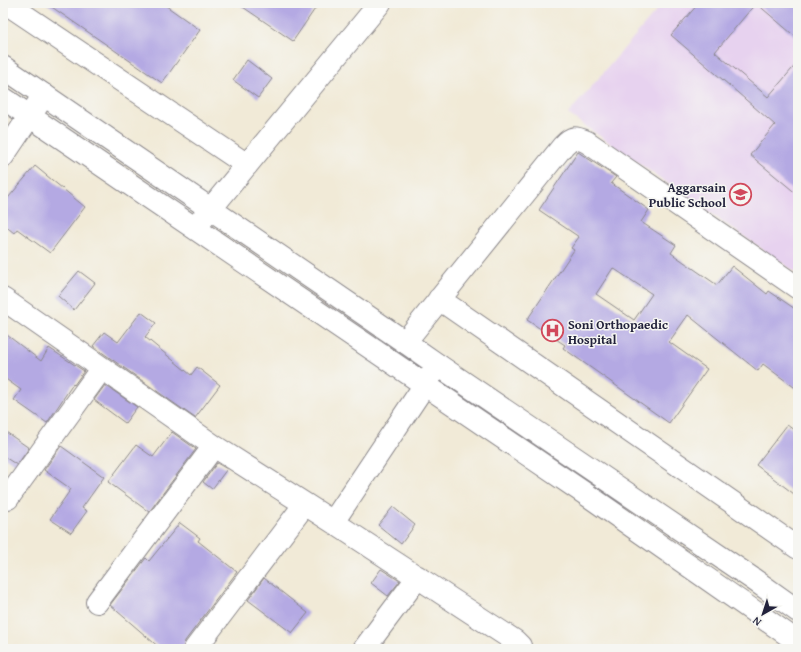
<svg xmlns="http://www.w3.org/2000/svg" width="801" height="652" font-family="'Gentium Book Plus',serif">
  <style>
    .built { fill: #e7d2ef }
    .building { fill: #b4a9e3; fill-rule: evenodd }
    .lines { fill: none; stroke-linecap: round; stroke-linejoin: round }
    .minor-casing { stroke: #8a8689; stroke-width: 24 }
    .major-casing { stroke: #8a8689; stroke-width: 24 }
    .minor { stroke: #fff; stroke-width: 22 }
    .major { stroke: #fff; stroke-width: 22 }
    .labels { text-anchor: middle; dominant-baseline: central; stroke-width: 3; stroke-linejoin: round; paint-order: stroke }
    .poi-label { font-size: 13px; font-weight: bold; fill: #22223b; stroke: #f6f6f2; text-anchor: end }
  </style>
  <rect width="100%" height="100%" fill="#f6f6f2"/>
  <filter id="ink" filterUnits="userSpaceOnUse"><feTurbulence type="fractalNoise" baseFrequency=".025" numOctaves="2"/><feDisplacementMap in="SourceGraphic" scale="8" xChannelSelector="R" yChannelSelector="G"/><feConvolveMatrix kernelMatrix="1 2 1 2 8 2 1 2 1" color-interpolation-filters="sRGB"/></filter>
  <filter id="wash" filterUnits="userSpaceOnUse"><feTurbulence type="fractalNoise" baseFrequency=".012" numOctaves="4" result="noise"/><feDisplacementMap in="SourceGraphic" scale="16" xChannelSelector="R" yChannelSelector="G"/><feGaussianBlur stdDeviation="0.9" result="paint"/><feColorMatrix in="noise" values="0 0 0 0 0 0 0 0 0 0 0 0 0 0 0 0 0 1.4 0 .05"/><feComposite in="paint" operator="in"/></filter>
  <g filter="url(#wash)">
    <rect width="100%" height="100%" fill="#f1ead7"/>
    <path class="built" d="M 663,3 L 798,3 L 798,274 L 568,114 Z"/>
    <g id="blocks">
      <path class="building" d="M 46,3 L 162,3 L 200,30 L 162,83 Z
        M 237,3 L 319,3 L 293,41 Z
        M 699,3 L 798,3 L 798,39 L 756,3 L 715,52 L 768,97 L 798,62 L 798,195 L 750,155 L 775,125 L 671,35 Z
        M 247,60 L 272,79 L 258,98 L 233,80 Z
        M 578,152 L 616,177 L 611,183 L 649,210 L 641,222 L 676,245 L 671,253 L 717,285 L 732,266 L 767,294 L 769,291 L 798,311 L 798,390 L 763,364 L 758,371 L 688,315 L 669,342 L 707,369 L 669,423 L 563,348 L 565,345 L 527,320 L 574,250 L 571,248 L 579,237 L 539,210 ZM 613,268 L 652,294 L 634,320 L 596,294 Z
        M 35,166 L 85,207 L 50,253 L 17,229 L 14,233 L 3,224 L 3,204 Z
        M 79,271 L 95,283 L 74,310 L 58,296 Z
        M 141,312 L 156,323 L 145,337 L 191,375 L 197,367 L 220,385 L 195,418 L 93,346 L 104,332 L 118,342 Z
        M 3,332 L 41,361 L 49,348 L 84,371 L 74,385 L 73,384 L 47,423 L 14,400 L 21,390 L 3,377 Z
        M 105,385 L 137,407 L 125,423 L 94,400 Z
        M 787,425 L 798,433 L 798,497 L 756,465 Z
        M 3,430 L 29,448 L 17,465 L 3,456 Z
        M 172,432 L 196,449 L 149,512 L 108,482 L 136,445 L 153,457 Z
        M 61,446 L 104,477 L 82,508 L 87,511 L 71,533 L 50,519 L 71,489 L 44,470 Z
        M 217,463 L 227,469 L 212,489 L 203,482 Z
        M 393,507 L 415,525 L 401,544 L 378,525 Z
        M 180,523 L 200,538 L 198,541 L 237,572 L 185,641 L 183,649 L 161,649 L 110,605 L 146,558 L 149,561 Z
        M 381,569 L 400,581 L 388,596 L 371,583 Z
        M 264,578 L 308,613 L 292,633 L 248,600 Z"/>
    </g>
  </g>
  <g filter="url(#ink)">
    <use href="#blocks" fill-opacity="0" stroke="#8a8689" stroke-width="1"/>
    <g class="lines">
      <defs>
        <path id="minor" d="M 6,3 L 247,165
          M 3,156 L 44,95
          M 195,228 L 380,3
          M 3,299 L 214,446 L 333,522 L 515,641 L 520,646 L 520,649
          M 439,299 L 798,548
          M 405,342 L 563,146 C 572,136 575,137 587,142 L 798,288
          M 8,498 L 102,368
          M 333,522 L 438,365
          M 97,602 L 214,446
          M 195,649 L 305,504
          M 364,649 L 418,577"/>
        <path id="major" d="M 3,67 L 405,342 L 438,365 L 753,579 L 798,611
          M 3,98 L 593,499 L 798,642"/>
      </defs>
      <use href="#minor" class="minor-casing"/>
      <use href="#major" class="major-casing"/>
      <use href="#minor" class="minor"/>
      <use href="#major" class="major"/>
    </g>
  </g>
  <defs>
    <symbol id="school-ring" viewBox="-11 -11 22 22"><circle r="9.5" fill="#f6f6f2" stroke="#d1495b" stroke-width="1.5"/><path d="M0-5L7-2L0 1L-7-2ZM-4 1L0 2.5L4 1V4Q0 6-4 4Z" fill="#d1495b"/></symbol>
    <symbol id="hospital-ring" viewBox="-11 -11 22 22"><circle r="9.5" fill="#f6f6f2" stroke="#d1495b" stroke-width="1.5"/><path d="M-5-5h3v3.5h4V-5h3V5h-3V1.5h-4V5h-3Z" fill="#d1495b"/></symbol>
  </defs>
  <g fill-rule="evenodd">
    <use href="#school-ring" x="728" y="182" width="25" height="25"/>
    <use href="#hospital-ring" x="540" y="318" width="25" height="25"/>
  </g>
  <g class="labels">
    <g class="poi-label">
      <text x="726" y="187">Aggarsain<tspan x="726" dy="15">Public School</tspan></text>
      <text x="568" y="324" text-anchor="start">Soni Orthopaedic<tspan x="568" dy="15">Hospital</tspan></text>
    </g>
  </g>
  <rect width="801" height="652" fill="none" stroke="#f6f6f2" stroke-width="16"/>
  <g transform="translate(763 614) rotate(219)" stroke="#f6f6f2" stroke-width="3" paint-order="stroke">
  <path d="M0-3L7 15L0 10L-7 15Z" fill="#22223b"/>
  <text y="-6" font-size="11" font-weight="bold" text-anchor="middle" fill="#22223b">N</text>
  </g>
</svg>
